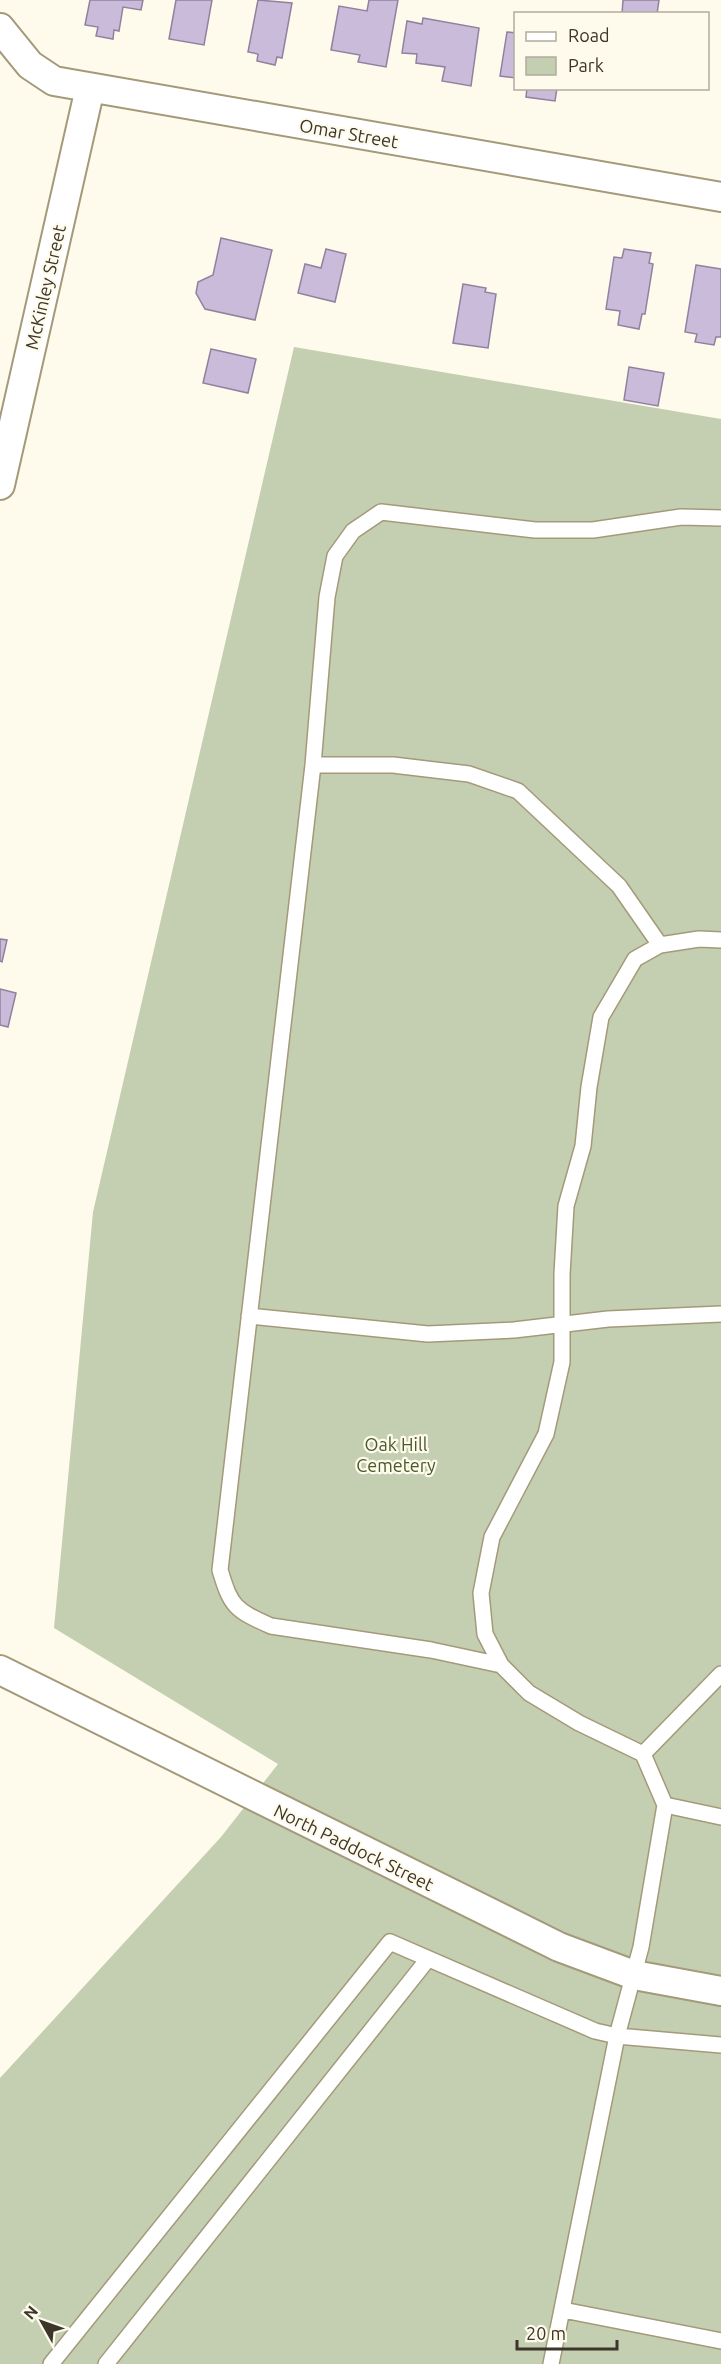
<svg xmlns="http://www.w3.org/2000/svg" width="721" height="2364" font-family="Ubuntu,sans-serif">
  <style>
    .green { fill: #c4cfb1 }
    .building { fill: #cbbbda; stroke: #90819e; stroke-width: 1.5 }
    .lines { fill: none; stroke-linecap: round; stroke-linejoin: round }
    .service-casing { stroke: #a49a7a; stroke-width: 18 }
    .minor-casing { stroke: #a49a7a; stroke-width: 32 }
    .service { stroke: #fff; stroke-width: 15 }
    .minor { stroke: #fff; stroke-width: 28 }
    .labels { text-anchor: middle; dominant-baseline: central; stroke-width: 4.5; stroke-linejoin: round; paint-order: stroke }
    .street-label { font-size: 18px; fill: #3b3629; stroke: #fefaec }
    .park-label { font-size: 18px; fill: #4a5928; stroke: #fefaec }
  </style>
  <rect width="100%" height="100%" fill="#fefaec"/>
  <path class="green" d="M 294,347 L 721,419 L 721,2364 L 0,2364 L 0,2078 L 221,1837 L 278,1764 L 54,1628 L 93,1212 Z"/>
  <path class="building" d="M 90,0 L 143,0 L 141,10 L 123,7 L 119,31 L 114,30 L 113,39 L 96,36 L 98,27 L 85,25 Z
    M 176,0 L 212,0 L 204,45 L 169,39 Z
    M 258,0 L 292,3 L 282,58 L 277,57 L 275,65 L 257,61 L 258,54 L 248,52 Z
    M 369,0 L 398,0 L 386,67 L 358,62 L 360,55 L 331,50 L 339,6 L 367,11 Z
    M 623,0 L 659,0 L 657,14 L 622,14 Z
    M 423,18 L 479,28 L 471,86 L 442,81 L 445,67 L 416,63 L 417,54 L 402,53 L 407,21 L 422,24 Z
    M 507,32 L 516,33 L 516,78 L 500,76 Z
    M 527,88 L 557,88 L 555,101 L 526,97 Z
    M 221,238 L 272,250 L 255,320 L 205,309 L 196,293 L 198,282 L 213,275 Z
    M 326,249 L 346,254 L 335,302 L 298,293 L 305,264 L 321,268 Z
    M 624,249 L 651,253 L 649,263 L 653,264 L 645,314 L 642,314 L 639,329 L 618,325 L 620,311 L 606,309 L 614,257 L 622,258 Z
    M 696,265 L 721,269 L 721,337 L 716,337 L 714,345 L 695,342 L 697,334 L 685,332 Z
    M 463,284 L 486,288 L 485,292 L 496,294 L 488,348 L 453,343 Z
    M 211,349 L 256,359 L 248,393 L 203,383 Z
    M 629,367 L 664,373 L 658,406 L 624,400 Z
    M 0,939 L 7,940 L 2,962 L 0,961 Z
    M 0,989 L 16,993 L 8,1027 L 0,1025 Z"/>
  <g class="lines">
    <defs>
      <path id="service" d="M 313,765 L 393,765 L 469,774 L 518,791 L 619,886 L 660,945
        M 249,1316 L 428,1334 L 514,1330 L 608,1319 L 721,1314
        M 501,1665 L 431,1650 L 271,1626 C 235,1610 231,1607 220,1570 L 313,765 L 327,597 L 335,556 L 353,531 L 381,512 L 535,530 L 593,530 L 681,517 L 721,518
        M 643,1754 L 721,1674
        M 665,1805 L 721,1817
        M 563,2310 L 721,2341
        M 51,2364 L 390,1942 L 595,2031 L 617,2036 L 721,2045
        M 106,2364 L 428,1959
        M 551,2364 L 617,2036 L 641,1947 L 665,1805 L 643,1754 L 579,1723 L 529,1693 L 501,1665 L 485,1634 L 481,1593 L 492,1537 L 546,1434 L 562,1362 L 562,1274 L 566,1206 L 583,1146 L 589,1087 L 601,1017 L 635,959 L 660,945 L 699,939 L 721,940"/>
      <path id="minor" d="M 0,28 L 30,65 L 54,81 L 721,197
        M 0,485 L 90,88
        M 0,1670 L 559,1947 L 634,1975 L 721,1991"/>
    </defs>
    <use href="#service" class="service-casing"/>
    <use href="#minor" class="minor-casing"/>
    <use href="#service" class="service"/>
    <use href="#minor" class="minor"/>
  </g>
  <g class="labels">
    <g class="street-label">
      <text transform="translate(349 133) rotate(10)">Omar Street</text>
      <text transform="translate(45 287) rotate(-77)">McKinley Street</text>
      <text transform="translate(354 1847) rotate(26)">North Paddock Street</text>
    </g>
    <g class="park-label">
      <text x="396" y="1444">Oak Hill<tspan x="396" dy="21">Cemetery</tspan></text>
    </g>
  </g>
  <rect x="514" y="12" width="195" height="78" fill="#fefaec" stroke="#b0ac9e" stroke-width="1.5"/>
  <rect x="526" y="32" width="30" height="9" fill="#ffffff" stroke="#b0ac9e" stroke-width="1.5"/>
  <text x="568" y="42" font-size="18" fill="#3b3629">Road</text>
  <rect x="526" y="57" width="30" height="18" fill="#c4cfb1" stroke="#b0ac9e" stroke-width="1.5"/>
  <text x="568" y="72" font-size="18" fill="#3b3629">Park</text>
  <g transform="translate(42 2322) rotate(310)" stroke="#fefaec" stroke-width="4.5" paint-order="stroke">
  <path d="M0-4.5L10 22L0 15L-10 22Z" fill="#3b3629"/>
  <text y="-9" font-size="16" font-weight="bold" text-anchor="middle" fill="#3b3629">N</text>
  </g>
  <path d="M517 2340v9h100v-9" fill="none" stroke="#3b3629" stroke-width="3"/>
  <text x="526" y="2340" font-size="18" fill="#3b3629" stroke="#fefaec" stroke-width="4.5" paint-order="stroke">20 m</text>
</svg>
